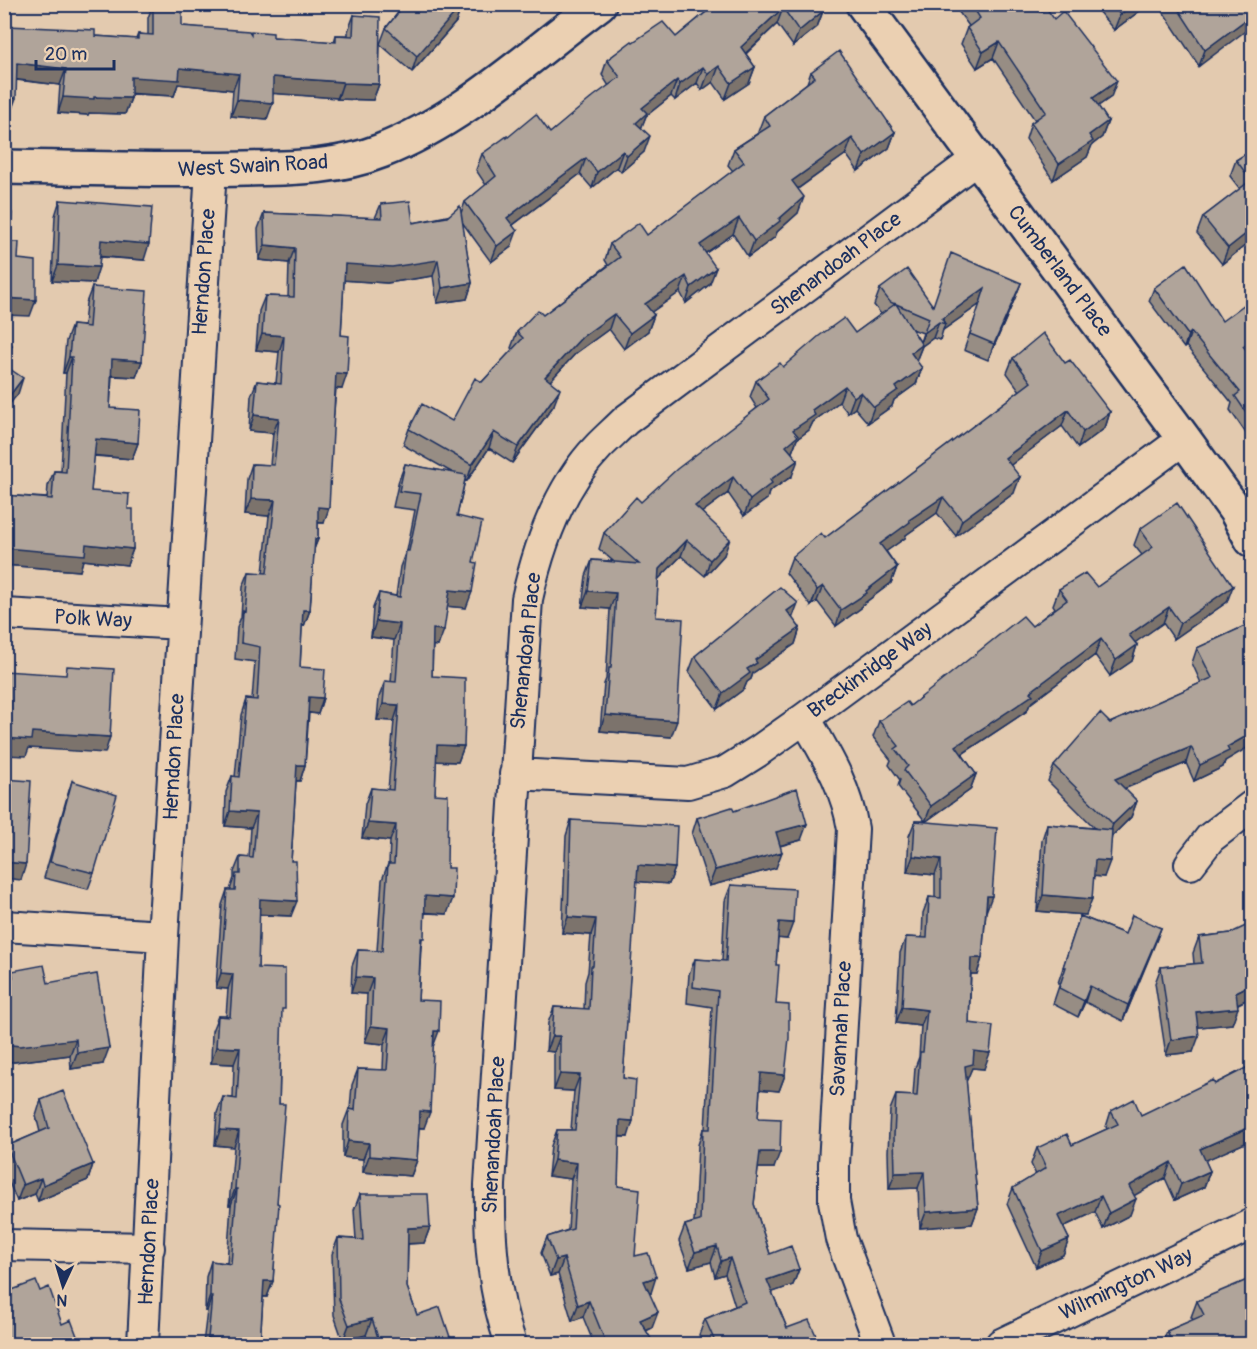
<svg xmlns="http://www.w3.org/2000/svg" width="1257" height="1349" font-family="Pangolin,sans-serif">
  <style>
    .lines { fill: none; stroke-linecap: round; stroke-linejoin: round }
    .street-casing { stroke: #1b2f5e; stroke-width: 34 }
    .secondary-casing { stroke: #1b2f5e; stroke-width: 38 }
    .street { stroke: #ebd0b2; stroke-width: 30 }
    .secondary { stroke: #ebd0b2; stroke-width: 33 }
    .wall { fill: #978d84; stroke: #1b2f5e; stroke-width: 1.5; fill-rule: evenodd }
    .shaded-wall { fill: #7b736c; stroke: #1b2f5e; stroke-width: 1.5 }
    .building { fill: #b0a49a; stroke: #1b2f5e; stroke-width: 1.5 }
    .labels { text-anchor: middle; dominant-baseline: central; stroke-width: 4.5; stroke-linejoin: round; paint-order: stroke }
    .street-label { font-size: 21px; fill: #1b2f5e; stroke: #ebd0b2 }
  </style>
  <rect width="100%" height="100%" fill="#e3caaf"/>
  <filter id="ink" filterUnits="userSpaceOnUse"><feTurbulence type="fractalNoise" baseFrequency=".0167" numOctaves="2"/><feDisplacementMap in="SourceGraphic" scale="12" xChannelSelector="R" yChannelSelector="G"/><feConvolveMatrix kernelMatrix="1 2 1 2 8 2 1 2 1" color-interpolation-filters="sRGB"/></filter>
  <g filter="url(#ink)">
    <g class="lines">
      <defs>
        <path id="street" d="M 4,614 L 182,624
          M 805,718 C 826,755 846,786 853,829 L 834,1164 L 834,1201 L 841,1239 L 880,1344
          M 515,774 L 688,783 L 725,772 L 757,752 L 805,718 L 1184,439
          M 1190,864 L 1210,838 L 1252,806
          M 4,926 L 163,936
          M 4,1245 L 149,1248
          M 143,1344 L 163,936 L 211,170
          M 511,1344 C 493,1293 489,1240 490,1185 L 527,599 C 539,544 559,487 599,446 C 608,437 617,429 626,420 L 977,159
          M 1001,1344 L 1252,1224"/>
        <path id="secondary" d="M 863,4 L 1184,439 L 1236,511 L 1252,540
          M 4,167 C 85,168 166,171 246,169 C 291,168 338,168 381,151 C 463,119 529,56 599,4"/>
      </defs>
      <use href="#street" class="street-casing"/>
      <use href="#secondary" class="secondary-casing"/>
      <use href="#street" class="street"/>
      <use href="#secondary" class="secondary"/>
    </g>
    <path class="wall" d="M 153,4 L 175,4 L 182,26 L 250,33 L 273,37 L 334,42 L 336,35 L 348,35 L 348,31 L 354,15 L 380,44 L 386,28 L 405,4 L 468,4 L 460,10 L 456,22 L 412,72 L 380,44 L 379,84 L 373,100 L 337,99 L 338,98 L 273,93 L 267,119 L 231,116 L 233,90 L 178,84 L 174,96 L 131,94 L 131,98 L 125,114 L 89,113 L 88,115 L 58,113 L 60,85 L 16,80 L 10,114 L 8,26 L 95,36 L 136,39 L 138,34 L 148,35 L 148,18 Z
      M 710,4 L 818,4 L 823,11 L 817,27 L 793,46 L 777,24 L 746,54 L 755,67 L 749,83 L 725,99 L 713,82 L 702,90 L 697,83 L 675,100 L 671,96 L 646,116 L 641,128 L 644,152 L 621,172 L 617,167 L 592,188 L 580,174 L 513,225 L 511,247 L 491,262 L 462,222 L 472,283 L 467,299 L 437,303 L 433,276 L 387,283 L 344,280 L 341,335 L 342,389 L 336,389 L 324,523 L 318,523 L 318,539 L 314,549 L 310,610 L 304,626 L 302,626 L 300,667 L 323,698 L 318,714 L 309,713 L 305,765 L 300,781 L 296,781 L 291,861 L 291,916 L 259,915 L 258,968 L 281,1018 L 277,1203 L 273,1281 L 267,1297 L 263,1297 L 260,1344 L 203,1344 L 207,1311 L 205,1311 L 206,1277 L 211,1261 L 227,1263 L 231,1205 L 229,1205 L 234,1147 L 215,1145 L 217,1113 L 223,1097 L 233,1098 L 234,1064 L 211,1063 L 212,1031 L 218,1016 L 226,1016 L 228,989 L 216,988 L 222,905 L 227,890 L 230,890 L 234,878 L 234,872 L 240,857 L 249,858 L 251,828 L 225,826 L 226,792 L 232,776 L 235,777 L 241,715 L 246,699 L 252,700 L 255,662 L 235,659 L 237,627 L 241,617 L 243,587 L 249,572 L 263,573 L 269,516 L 245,514 L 247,479 L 252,464 L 270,465 L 273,433 L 249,431 L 251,396 L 257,381 L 276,383 L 279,352 L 256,350 L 259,311 L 265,296 L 288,297 L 289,263 L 259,260 L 258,229 L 264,213 L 375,218 L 381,204 L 413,223 L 461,213 L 465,202 L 486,185 L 476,170 L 482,154 L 507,138 L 550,133 L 609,86 L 602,75 L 607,60 L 633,42 L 676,37 L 712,7 Z
      M 953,4 L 1034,4 L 1111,97 L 1098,106 L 1108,121 L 1102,137 L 1092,145 L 1087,157 L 1053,180 L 1026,139 L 1031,123 L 1035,120 L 993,58 L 977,68 L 961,44 L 967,28 L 969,26 Z
      M 1100,4 L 1149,4 L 1114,30 L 1098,11 Z
      M 1158,4 L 1252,4 L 1199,66 Z
      M 811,72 L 895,132 L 889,148 L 858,171 L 846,154 L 798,189 L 798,213 L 777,232 L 775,237 L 748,257 L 733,234 L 706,253 L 710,284 L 686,303 L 680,292 L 651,312 L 654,315 L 648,331 L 624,349 L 609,329 L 576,353 L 550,381 L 554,405 L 512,463 L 489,448 L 467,481 L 465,480 L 457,516 L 473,562 L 466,608 L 448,606 L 438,646 L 433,645 L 432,676 L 464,746 L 458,762 L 436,761 L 435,794 L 447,868 L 447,914 L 425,913 L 421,948 L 418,1000 L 433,1047 L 424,1128 L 419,1128 L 417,1160 L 411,1176 L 363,1172 L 363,1159 L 343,1157 L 343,1125 L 349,1109 L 350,1109 L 352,1085 L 358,1069 L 383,1070 L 384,1044 L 365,1042 L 367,994 L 351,993 L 352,966 L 358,950 L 377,951 L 382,880 L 388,864 L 389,864 L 390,841 L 362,838 L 365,804 L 371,788 L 388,790 L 394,721 L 377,720 L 379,697 L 385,681 L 391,682 L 394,640 L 371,637 L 373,608 L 379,593 L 396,596 L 400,567 L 406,551 L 407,551 L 415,510 L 393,507 L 399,480 L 405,464 L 453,473 L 403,445 L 409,429 L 452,421 L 482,382 L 513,349 L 511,348 L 517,332 L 543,315 L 608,265 L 605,260 L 610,244 L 647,235 L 733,171 L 728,165 L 734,149 L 758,133 L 758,132 L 764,116 L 807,83 Z
      M 1252,150 L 1252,240 L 1222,264 L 1197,233 L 1203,217 L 1240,189 L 1230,176 L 1236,160 Z
      M 60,200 L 144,260 L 100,257 L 94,283 L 52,281 L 55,216 Z
      M 1021,283 L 1015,298 L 988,360 L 964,350 L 980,304 L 943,330 L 940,340 L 933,338 L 922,346 L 916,361 L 922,368 L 916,384 L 894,400 L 892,406 L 868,423 L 855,408 L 848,413 L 839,402 L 813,422 L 809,430 L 797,439 L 792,452 L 792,476 L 769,492 L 767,499 L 744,516 L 728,493 L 702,512 L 724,555 L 705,576 L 681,556 L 658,579 L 656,617 L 671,737 L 600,731 L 604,684 L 606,679 L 610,609 L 582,607 L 586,576 L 592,560 L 613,561 L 599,549 L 604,533 L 757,408 L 750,397 L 756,381 L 783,367 L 855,333 L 881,314 L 874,305 L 880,289 L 933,306 ZM 912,329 L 923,333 L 920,342 Z
      M 92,287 L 142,361 L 136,377 L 112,376 L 110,408 L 138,443 L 132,459 L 94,456 L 91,491 L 128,509 L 133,549 L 127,565 L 83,560 L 80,571 L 4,565 L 4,495 L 47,498 L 48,486 L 54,471 L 61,471 L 66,373 L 63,373 L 66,341 L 72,325 L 84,326 L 86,303 Z
      M 1154,288 L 1222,321 L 1252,314 L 1252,349 L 1249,352 L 1252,357 L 1252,442 L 1230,410 L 1232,403 L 1186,346 L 1184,348 L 1149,301 Z
      M 1013,358 L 1065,363 L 1110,412 L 1105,428 L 1078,448 L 1062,426 L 1010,465 L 1014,493 L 956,536 L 937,513 L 906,535 L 905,538 L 886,551 L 897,567 L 891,583 L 862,605 L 861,608 L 836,626 L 817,601 L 811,606 L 786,573 L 792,557 L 825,538 L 1020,391 L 1007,373 Z
      M 1140,529 L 1227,602 L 1174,639 L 1163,623 L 1135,642 L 1137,645 L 1132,661 L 1110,676 L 1095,655 L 1030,704 L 1027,711 L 962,754 L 976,774 L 970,790 L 925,822 L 986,912 L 982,958 L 977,974 L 971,974 L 969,1023 L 984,1069 L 972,1068 L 966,1080 L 978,1208 L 972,1224 L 920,1228 L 918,1188 L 889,1189 L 888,1152 L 890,1110 L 896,1095 L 913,1096 L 915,1068 L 919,1057 L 921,1026 L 896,1023 L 900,953 L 906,937 L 922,938 L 923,913 L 929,897 L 935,898 L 935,875 L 907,872 L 909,836 L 915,821 L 925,821 L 898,786 L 900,780 L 889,765 L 891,760 L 873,737 L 879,721 L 910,706 L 1032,626 L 1055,608 L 1053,605 L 1059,589 L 1097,587 L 1142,555 L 1134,545 Z
      M 792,618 L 800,628 L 795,644 L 753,673 L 751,679 L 747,682 L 744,689 L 717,709 L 689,672 L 695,656 Z
      M 1249,624 L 1225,761 L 1223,767 L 1194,781 L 1186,763 L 1124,789 L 1137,801 L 1131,817 L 1112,836 L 1104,877 L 1094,876 L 1086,915 L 1037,911 L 1042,840 L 1047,824 L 1095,828 L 1048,781 L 1054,766 L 1110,723 L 1201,683 L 1192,663 L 1197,648 Z
      M 72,781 L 94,873 L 88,889 L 44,878 L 67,797 Z
      M 734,811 L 801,840 L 780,846 L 776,868 L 709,886 L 692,834 L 697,818 Z
      M 571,820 L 675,868 L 669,884 L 636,881 L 623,1078 L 628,1137 L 619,1137 L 618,1186 L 635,1256 L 651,1293 L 649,1293 L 652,1328 L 646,1331 L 654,1344 L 594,1344 L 583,1317 L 572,1321 L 558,1274 L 550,1276 L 541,1253 L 547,1237 L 568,1230 L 571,1179 L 548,1176 L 551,1146 L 557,1130 L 571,1130 L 574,1091 L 554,1090 L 554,1052 L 546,1051 L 548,1023 L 554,1007 L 584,1009 L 585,982 L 588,972 L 591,935 L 562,933 L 566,836 Z
      M 731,885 L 787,939 L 778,938 L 776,965 L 776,1004 L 785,1075 L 779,1091 L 760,1089 L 758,1118 L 774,1168 L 758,1168 L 754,1204 L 770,1254 L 799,1269 L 793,1285 L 772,1292 L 787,1328 L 820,1344 L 703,1344 L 699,1335 L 705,1319 L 735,1306 L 725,1274 L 715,1277 L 711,1262 L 689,1268 L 679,1241 L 685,1225 L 694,1222 L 698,1145 L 703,1129 L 705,1129 L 712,1007 L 687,1003 L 689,974 L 695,959 L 722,961 L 725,901 Z
      M 1080,916 L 1125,934 L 1161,928 L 1123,1021 L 1085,1002 L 1078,1017 L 1053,1004 L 1060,983 L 1058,983 Z
      M 1231,933 L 1252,997 L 1238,1004 L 1232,1024 L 1198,1027 L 1193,1052 L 1166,1055 L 1155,983 L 1161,967 L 1194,964 L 1193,953 L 1199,937 Z
      M 12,971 L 48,983 L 103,1064 L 71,1069 L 70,1055 L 14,1062 L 4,1061 L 4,977 L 9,977 Z
      M 1252,1065 L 1252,1140 L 1205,1160 L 1210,1171 L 1204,1187 L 1175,1200 L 1165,1178 L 1134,1195 L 1130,1215 L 1103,1229 L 1095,1212 L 1063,1227 L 1069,1239 L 1063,1255 L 1036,1267 L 1007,1204 L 1013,1188 L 1036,1175 L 1031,1164 L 1037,1148 L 1072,1145 L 1107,1129 L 1106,1127 L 1111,1111 L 1141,1115 L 1215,1084 Z
      M 41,1100 L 93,1164 L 88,1180 L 38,1201 L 35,1194 L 17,1201 L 4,1171 L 4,1153 L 7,1146 L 40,1132 L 36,1116 Z
      M 360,1194 L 430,1227 L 424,1243 L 408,1244 L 407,1287 L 417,1315 L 449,1344 L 369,1344 L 366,1335 L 343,1341 L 334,1315 L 332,1254 L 338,1238 L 356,1239 L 354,1210 Z
      M 1197,1301 L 1252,1344 L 1162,1344 L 1167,1331 L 1193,1320 L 1191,1317 Z"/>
    <path class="shaded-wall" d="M 454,4 L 468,4 L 460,10 L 456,22 L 412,72 L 417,56 Z
      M 1133,4 L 1149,4 L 1114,30 L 1120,15 Z
      M 783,8 L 777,24 L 735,63 L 741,47 Z
      M 823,11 L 817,27 L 793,46 L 799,31 Z
      M 1252,15 L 1252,26 L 1199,66 L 1205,50 Z
      M 999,42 L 993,58 L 977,68 L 983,52 Z
      M 17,63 L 66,69 L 60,85 L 11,79 Z
      M 719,66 L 713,82 L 702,90 L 708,74 Z
      M 703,67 L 697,83 L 675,100 L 680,84 Z
      M 755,67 L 749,83 L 725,99 L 731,83 Z
      M 180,68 L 239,74 L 233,90 L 178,84 L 174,96 L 125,93 L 131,77 Z
      M 273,77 L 343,82 L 338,98 L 267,93 Z
      M 677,80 L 671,96 L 646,116 L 641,129 L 630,139 L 642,108 Z
      M 1117,81 L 1111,97 L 1087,114 L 1093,98 Z
      M 343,83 L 379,84 L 373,100 L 337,99 Z
      M 63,97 L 94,97 L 131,98 L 125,114 L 89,113 L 88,115 L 58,113 Z
      M 4,98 L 16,98 L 10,114 L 4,114 Z
      M 237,100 L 273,103 L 267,119 L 231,116 Z
      M 1108,121 L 1102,137 L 1092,145 L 1087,157 L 1053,180 L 1059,164 L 1089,135 Z
      M 895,132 L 889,148 L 858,171 L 864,155 Z
      M 650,136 L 644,152 L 621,172 L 627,156 Z
      M 852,138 L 846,154 L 786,197 L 792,181 Z
      M 623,151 L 617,167 L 592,188 L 597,172 Z
      M 586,158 L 580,174 L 501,234 L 507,218 Z
      M 804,197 L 798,213 L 777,232 L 775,237 L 748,257 L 754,241 Z
      M 739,218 L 733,234 L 694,261 L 700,245 Z
      M 1252,229 L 1252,240 L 1222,264 L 1228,248 Z
      M 517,231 L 511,247 L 491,262 L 497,246 Z
      M 101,240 L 149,244 L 144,260 L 95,256 Z
      M 265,245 L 295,248 L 289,263 L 259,260 Z
      M 438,260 L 433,276 L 387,283 L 340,280 L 345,264 Z
      M 58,265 L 99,267 L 94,283 L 52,281 Z
      M 716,268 L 710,284 L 686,303 L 691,287 Z
      M 686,276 L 680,292 L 640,320 L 645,304 Z
      M 472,283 L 467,299 L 437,303 L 442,288 Z
      M 1021,283 L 1015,298 L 988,360 L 994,344 Z
      M 985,288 L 980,304 L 943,330 L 945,324 L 942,319 Z
      M 4,298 L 36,300 L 30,316 L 4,315 Z
      M 614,314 L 609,329 L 576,353 L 539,393 L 545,377 L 582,337 Z
      M 654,315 L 648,331 L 624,349 L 630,333 Z
      M 939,322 L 933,338 L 922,346 L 916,361 L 911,353 L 918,348 L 924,333 Z
      M 1191,332 L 1186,346 L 1184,348 L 1188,335 Z
      M 262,334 L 284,336 L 279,352 L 256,350 Z
      M 1252,340 L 1252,349 L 1238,360 L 1243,346 Z
      M 12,345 L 6,361 L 4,362 L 4,354 Z
      M 69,357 L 72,357 L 66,373 L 63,373 Z
      M 112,359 L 142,361 L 136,377 L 106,375 Z
      M 922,368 L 916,384 L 894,400 L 892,406 L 868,423 L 874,407 L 896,387 Z
      M 336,373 L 347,374 L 342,389 L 331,388 Z
      M 23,378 L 18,394 L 4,411 L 4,403 Z
      M 845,386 L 839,402 L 813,422 L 809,430 L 797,439 L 792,452 L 780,462 L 786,446 L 793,430 L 812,410 Z
      M 560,389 L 554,405 L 512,463 L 518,447 Z
      M 861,392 L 855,408 L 848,413 L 854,397 Z
      M 1068,410 L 1062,426 L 999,474 L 1005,458 Z
      M 1110,412 L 1105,428 L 1078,448 L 1083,432 Z
      M 254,415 L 279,418 L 273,433 L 249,431 Z
      M 494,432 L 489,448 L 467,481 L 472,465 Z
      M 96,439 L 138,443 L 132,459 L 90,455 Z
      M 798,460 L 792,476 L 769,492 L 767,499 L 744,516 L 750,500 L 770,480 Z
      M 733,477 L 728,493 L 689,522 L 695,506 Z
      M 1020,477 L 1014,493 L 956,536 L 962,520 Z
      M 943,497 L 937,513 L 906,535 L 905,538 L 874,560 L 880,544 L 909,520 Z
      M 251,499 L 275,500 L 269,516 L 245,514 Z
      M 318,507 L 329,508 L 324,523 L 312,522 Z
      M 315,539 L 318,539 L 312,554 Z
      M 730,539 L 724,555 L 705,576 L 710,560 Z
      M 687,540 L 681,556 L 653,585 L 659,569 Z
      M 86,544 L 133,549 L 127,565 L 83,560 L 80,571 L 4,565 L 4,548 Z
      M 897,567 L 891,583 L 862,605 L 861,608 L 836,626 L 841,610 Z
      M 823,586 L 817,601 L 811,606 L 817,590 Z
      M 1233,586 L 1227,602 L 1174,639 L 1180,623 Z
      M 450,590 L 472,592 L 466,608 L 444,606 Z
      M 588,591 L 616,593 L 610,609 L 582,607 Z
      M 798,603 L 792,619 L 787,611 Z
      M 1169,607 L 1163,623 L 1123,651 L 1129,635 Z
      M 303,610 L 310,610 L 304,626 L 297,625 Z
      M 376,621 L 400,624 L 394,640 L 371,637 Z
      M 800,628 L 795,644 L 753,673 L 751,679 L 747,682 L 744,689 L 717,709 L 723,693 L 747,669 L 755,660 Z
      M 433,629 L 444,630 L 438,646 L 427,645 Z
      M 1101,639 L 1095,655 L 1030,704 L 1027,711 L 950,762 L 956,746 L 1030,692 Z
      M 1137,645 L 1132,661 L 1110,676 L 1116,660 Z
      M 309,697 L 323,698 L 318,714 L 304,712 Z
      M 383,704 L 399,705 L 394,721 L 377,720 Z
      M 605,715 L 677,721 L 671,737 L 600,731 Z
      M 32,732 L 110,737 L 105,753 L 29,748 L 26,756 L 4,755 L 4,738 Z
      M 1252,733 L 1252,745 L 1225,761 L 1223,767 L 1194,781 L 1200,765 L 1227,747 Z
      M 437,745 L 464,746 L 458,762 L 431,761 Z
      M 1191,747 L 1186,763 L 1109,795 L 1115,779 Z
      M 297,765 L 305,765 L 300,781 L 291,780 Z
      M 976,774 L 970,790 L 925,822 L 931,806 Z
      M 1137,801 L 1131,817 L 1108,840 L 1113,824 Z
      M 230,811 L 257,813 L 251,828 L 225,826 Z
      M 368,823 L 396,825 L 390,841 L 362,838 Z
      M 807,824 L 801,840 L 771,848 L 776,832 Z
      M 782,852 L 776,868 L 709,886 L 715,870 Z
      M 913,856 L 941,859 L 935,875 L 907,872 Z
      M 1095,860 L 1110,861 L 1104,877 L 1089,876 Z
      M 4,862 L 26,864 L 21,880 L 4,878 Z
      M 638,865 L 675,868 L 669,884 L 632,881 Z
      M 1043,895 L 1092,899 L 1086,915 L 1037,911 Z
      M 425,896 L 453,898 L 447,914 L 420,912 Z
      M 987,896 L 992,896 L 986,912 Z
      M 260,899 L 297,901 L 291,916 L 254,914 Z
      M 568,917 L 596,919 L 591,935 L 562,933 Z
      M 779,922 L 793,923 L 787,939 L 774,938 Z
      M 1161,928 L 1155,944 L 1123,1021 L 1128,1005 Z
      M 971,958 L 982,958 L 977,974 L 966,974 Z
      M 221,973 L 233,974 L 228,989 L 216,988 Z
      M 356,977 L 373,978 L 367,994 L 351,993 Z
      M 1252,984 L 1252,997 L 1231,1007 L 1236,992 Z
      M 1090,986 L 1085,1002 L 1078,1017 L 1084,1001 Z
      M 902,1007 L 927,1010 L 921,1026 L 896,1023 Z
      M 1238,1008 L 1232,1024 L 1190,1028 L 1196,1012 Z
      M 371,1026 L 390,1028 L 384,1044 L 365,1042 Z
      M 434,1031 L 439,1031 L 433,1047 Z
      M 552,1036 L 560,1036 L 554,1052 L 546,1051 Z
      M 1199,1036 L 1193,1052 L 1166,1055 L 1171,1040 Z
      M 76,1039 L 70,1055 L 14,1062 L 4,1061 L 4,1044 Z
      M 216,1047 L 240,1048 L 234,1064 L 211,1063 Z
      M 109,1048 L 103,1064 L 71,1069 L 77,1053 Z
      M 974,1051 L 990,1053 L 984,1069 L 972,1068 L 967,1080 L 959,1082 L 965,1066 Z
      M 761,1073 L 785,1075 L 779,1091 L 755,1089 Z
      M 560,1074 L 580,1075 L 574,1091 L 554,1090 Z
      M 420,1111 L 430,1112 L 424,1128 L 414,1127 Z
      M 620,1120 L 633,1121 L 628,1137 L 614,1136 Z
      M 1252,1126 L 1252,1140 L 1195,1165 L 1200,1149 Z
      M 220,1130 L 239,1131 L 234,1147 L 215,1145 Z
      M 348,1141 L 369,1143 L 363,1159 L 343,1157 Z
      M 760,1152 L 780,1152 L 774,1168 L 754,1168 Z
      M 369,1156 L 417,1160 L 411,1176 L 363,1172 Z
      M 554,1160 L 577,1163 L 571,1179 L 548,1176 Z
      M 1171,1162 L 1165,1178 L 1123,1202 L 1129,1186 Z
      M 93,1164 L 88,1180 L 38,1201 L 43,1185 Z
      M 1210,1171 L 1204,1187 L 1175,1200 L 1181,1184 Z
      M 924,1172 L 918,1188 L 889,1189 L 895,1173 Z
      M 41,1178 L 35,1194 L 17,1201 L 23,1185 Z
      M 235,1189 L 237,1189 L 231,1205 L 229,1205 Z
      M 1101,1196 L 1095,1212 L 1052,1232 L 1058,1216 Z
      M 1136,1199 L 1130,1215 L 1103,1229 L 1109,1213 Z
      M 978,1208 L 972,1224 L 920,1228 L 926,1212 Z
      M 430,1227 L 424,1243 L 403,1244 L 408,1228 Z
      M 1069,1239 L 1063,1255 L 1036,1267 L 1042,1251 Z
      M 717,1246 L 711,1262 L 689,1268 L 695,1252 Z
      M 564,1258 L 558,1274 L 550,1276 L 556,1260 Z
      M 730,1258 L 725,1274 L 715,1277 L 721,1261 Z
      M 799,1269 L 793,1285 L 762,1296 L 767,1280 Z
      M 656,1277 L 651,1293 L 638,1297 L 644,1281 Z
      M 264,1281 L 273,1281 L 267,1297 L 258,1296 Z
      M 210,1296 L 212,1296 L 207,1311 L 205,1311 Z
      M 589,1301 L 583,1317 L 572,1321 L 578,1305 Z
      M 658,1312 L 652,1328 L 634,1336 L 640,1320 Z
      M 372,1319 L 366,1335 L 343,1341 L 349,1325 Z
      M 208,1338 L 219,1338 L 217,1344 L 205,1344 Z
      M 451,1340 L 449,1344 L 439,1344 Z
      M 738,1341 L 737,1344 L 727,1344 Z"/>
    <path class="building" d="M 4,4 L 8,4 L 8,26 L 95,30 L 95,36 L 138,39 L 138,34 L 153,35 L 153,4 L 182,5 L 182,26 L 249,31 L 251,34 L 251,31 L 273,33 L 273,37 L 336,42 L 336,35 L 353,36 L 354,15 L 380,17 L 379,84 L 343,83 L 343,82 L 273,77 L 273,103 L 237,100 L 239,74 L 180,68 L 179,80 L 131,77 L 131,98 L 94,97 L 94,99 L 63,97 L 66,69 L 17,63 L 16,98 L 4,98 Z
      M 405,4 L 459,4 L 461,6 L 417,56 L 386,28 Z
      M 716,4 L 818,4 L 823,11 L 799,31 L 783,8 L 741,47 L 755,67 L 731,83 L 719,66 L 708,74 L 703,67 L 680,84 L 677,80 L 642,108 L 647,113 L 636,123 L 650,136 L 627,156 L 623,151 L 597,172 L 586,158 L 507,218 L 517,231 L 497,246 L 465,202 L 496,176 L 482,154 L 507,136 L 507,138 L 536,114 L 550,133 L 594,96 L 620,77 L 607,60 L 632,41 L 633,42 L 663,22 L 676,37 Z
      M 971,4 L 1034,4 L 1040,12 L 1047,9 L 1054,19 L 1063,11 L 1117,81 L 1093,98 L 1108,121 L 1089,135 L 1093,141 L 1059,164 L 1031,123 L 1046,112 L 999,42 L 983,52 L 967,28 L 980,18 Z
      M 1112,4 L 1133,4 L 1120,15 Z
      M 1175,4 L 1252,4 L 1252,15 L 1205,50 Z
      M 839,51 L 895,132 L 864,155 L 852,138 L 792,181 L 804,197 L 779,219 L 780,221 L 754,241 L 739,218 L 700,245 L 716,268 L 691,287 L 686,276 L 645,304 L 654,315 L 630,333 L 614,314 L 582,337 L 545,377 L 560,389 L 518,447 L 494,432 L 472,465 L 409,429 L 422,404 L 452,421 L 475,378 L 482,382 L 523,338 L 517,332 L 538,310 L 543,315 L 620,257 L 610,244 L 639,223 L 647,235 L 744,162 L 734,149 L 770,126 L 764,116 L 815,77 L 811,72 Z
      M 1252,150 L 1252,229 L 1228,248 L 1203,217 L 1251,180 L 1236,160 Z
      M 60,200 L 152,207 L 149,244 L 101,240 L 99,267 L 58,265 Z
      M 410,201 L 413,223 L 447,217 L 460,206 L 472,283 L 442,288 L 438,260 L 392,267 L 345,264 L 341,335 L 349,336 L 347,374 L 336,373 L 329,508 L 318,507 L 318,539 L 315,539 L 310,610 L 303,610 L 300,667 L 325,669 L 323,698 L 309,697 L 305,765 L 297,765 L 291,861 L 296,861 L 297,901 L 260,899 L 258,968 L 285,969 L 285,1009 L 282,1009 L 279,1104 L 285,1104 L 277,1203 L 279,1204 L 273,1281 L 264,1281 L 260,1344 L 219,1344 L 219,1338 L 208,1338 L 212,1296 L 210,1296 L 211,1261 L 231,1264 L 237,1189 L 235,1189 L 239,1131 L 220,1130 L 223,1097 L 237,1099 L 240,1048 L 216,1047 L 218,1016 L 230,1017 L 233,974 L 221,973 L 227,890 L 235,890 L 236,874 L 240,874 L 240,857 L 253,858 L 257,813 L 230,811 L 232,776 L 239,777 L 246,699 L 257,700 L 260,647 L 241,643 L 243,611 L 245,612 L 249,572 L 267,573 L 275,500 L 251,499 L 252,464 L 274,465 L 279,418 L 254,415 L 257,381 L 281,384 L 284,336 L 262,334 L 265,296 L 294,297 L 295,248 L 265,245 L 264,213 L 382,218 L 381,204 Z
      M 4,213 L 12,213 L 10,242 L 19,242 L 18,259 L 36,261 L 36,300 L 4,298 Z
      M 951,253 L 1021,283 L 994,344 L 970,334 L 985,288 L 942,319 L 945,324 L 939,322 L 924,333 L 929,318 L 896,304 L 922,345 L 911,353 L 922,368 L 896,387 L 898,390 L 874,407 L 861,392 L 854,397 L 845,386 L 812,410 L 815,415 L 793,430 L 798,436 L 786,446 L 798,460 L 770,480 L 772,483 L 750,500 L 733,477 L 695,506 L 730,539 L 710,560 L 687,540 L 659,569 L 656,617 L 683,619 L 677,721 L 605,715 L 609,668 L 611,668 L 616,593 L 588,591 L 592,560 L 639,564 L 604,533 L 636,497 L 641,502 L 677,469 L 769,399 L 756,381 L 780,363 L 783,367 L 819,336 L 844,318 L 855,333 L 895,304 L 890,302 L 880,289 L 907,269 L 933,306 Z
      M 1186,264 L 1222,321 L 1245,304 L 1252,314 L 1252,340 L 1243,346 L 1252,357 L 1252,421 L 1235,396 L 1240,392 L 1191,332 L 1188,335 L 1154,288 Z
      M 92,287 L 147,291 L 142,361 L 112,359 L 110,408 L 140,410 L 138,443 L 96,439 L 91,491 L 129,494 L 128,509 L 133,509 L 133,549 L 86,544 L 85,555 L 4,548 L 4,495 L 52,499 L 54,471 L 66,472 L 72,357 L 69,357 L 72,325 L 89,327 Z
      M 4,331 L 8,333 L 4,337 Z
      M 1043,333 L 1065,363 L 1070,360 L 1110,412 L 1083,432 L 1068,410 L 1005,458 L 1020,477 L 962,520 L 943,497 L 909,520 L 910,522 L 880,544 L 897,567 L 866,591 L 867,593 L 841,610 L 823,586 L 817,590 L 792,557 L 821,533 L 825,538 L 1031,382 L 1013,358 Z
      M 4,338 L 12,345 L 4,354 Z
      M 4,365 L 23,378 L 4,403 Z
      M 405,464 L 466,475 L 457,516 L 482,522 L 473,562 L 477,563 L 472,592 L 450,590 L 444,630 L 433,629 L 432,676 L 465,678 L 465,716 L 464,746 L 437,745 L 435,794 L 448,795 L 447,868 L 454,868 L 453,898 L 425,896 L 424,938 L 421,938 L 418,1000 L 440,1001 L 439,1031 L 434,1031 L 430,1112 L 420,1111 L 417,1160 L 369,1156 L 369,1143 L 348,1141 L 349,1109 L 355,1110 L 358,1069 L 387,1070 L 390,1028 L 371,1026 L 373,978 L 356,977 L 358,950 L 382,951 L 388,864 L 394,864 L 396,825 L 368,823 L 371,788 L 393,790 L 399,705 L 383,704 L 385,681 L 396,682 L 400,624 L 376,621 L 379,593 L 400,597 L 406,551 L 409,551 L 421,494 L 399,491 Z
      M 1177,503 L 1233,586 L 1180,623 L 1169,607 L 1129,635 L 1137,645 L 1116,660 L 1101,639 L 1030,692 L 1033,695 L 956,746 L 976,774 L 931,806 L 904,770 L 908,766 L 895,749 L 899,746 L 879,721 L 907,702 L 910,706 L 1023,616 L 1032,626 L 1067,600 L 1059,589 L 1085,573 L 1097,587 L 1153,547 L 1140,529 Z
      M 780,587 L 798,603 L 787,611 L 800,628 L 755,660 L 757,663 L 747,669 L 750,673 L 723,693 L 695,656 Z
      M 1249,624 L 1252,631 L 1252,733 L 1227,747 L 1229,751 L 1200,765 L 1191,747 L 1115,779 L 1137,801 L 1113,824 L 1054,766 L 1100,713 L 1110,723 L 1212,678 L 1197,648 Z
      M 67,666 L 114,669 L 110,737 L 32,732 L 31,740 L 4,738 L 4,671 L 66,675 Z
      M 4,779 L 31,781 L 26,864 L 4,862 Z
      M 72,781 L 117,795 L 94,873 L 50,862 Z
      M 797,788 L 807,824 L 776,832 L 782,852 L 715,870 L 697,818 L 732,807 L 734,811 Z
      M 571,820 L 677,826 L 675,868 L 638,865 L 623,1078 L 636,1080 L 633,1121 L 620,1120 L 618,1186 L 640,1189 L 635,1256 L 648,1253 L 656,1277 L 644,1281 L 658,1312 L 640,1320 L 654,1344 L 602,1344 L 606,1343 L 589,1301 L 578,1305 L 564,1258 L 556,1260 L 547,1237 L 573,1229 L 577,1163 L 554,1160 L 557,1130 L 575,1130 L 580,1075 L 560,1074 L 560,1036 L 552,1036 L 554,1007 L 589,1009 L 591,966 L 593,966 L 596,919 L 568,917 Z
      M 915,821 L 997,828 L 992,896 L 987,896 L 982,958 L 971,958 L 969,1023 L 993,1026 L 990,1053 L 974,1051 L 973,1064 L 965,1066 L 978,1208 L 926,1212 L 924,1172 L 895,1173 L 894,1136 L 896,1095 L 917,1096 L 920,1052 L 923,1052 L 927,1010 L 902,1007 L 906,937 L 927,938 L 929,897 L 941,898 L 941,859 L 913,856 Z
      M 1047,824 L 1112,830 L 1110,861 L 1095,860 L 1092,899 L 1043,895 Z
      M 731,885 L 795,889 L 793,923 L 779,922 L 776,965 L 779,965 L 776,1004 L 789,1005 L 789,1038 L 785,1075 L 761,1073 L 758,1118 L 781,1119 L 780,1152 L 760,1152 L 754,1204 L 770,1254 L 791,1246 L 799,1269 L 767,1280 L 787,1328 L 809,1320 L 820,1344 L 740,1344 L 738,1341 L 727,1344 L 716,1344 L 705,1319 L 745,1302 L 730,1258 L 721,1261 L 717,1246 L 695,1252 L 685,1225 L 700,1221 L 703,1129 L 710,1129 L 718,991 L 693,987 L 695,959 L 726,961 Z
      M 1132,915 L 1161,928 L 1128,1005 L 1090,986 L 1084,1001 L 1059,988 L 1066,967 L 1063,967 L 1080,916 L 1125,934 Z
      M 1252,923 L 1252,984 L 1236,992 L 1238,1008 L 1196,1012 L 1199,1036 L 1171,1040 L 1161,967 L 1202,963 L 1199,937 L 1231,933 Z
      M 44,965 L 48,983 L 97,974 L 109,1048 L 77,1053 L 76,1039 L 20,1046 L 4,1044 L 4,977 L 13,977 L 12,971 Z
      M 1252,1065 L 1252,1126 L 1200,1149 L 1210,1171 L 1181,1184 L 1171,1162 L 1129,1186 L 1136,1199 L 1109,1213 L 1101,1196 L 1058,1216 L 1069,1239 L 1042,1251 L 1013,1188 L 1046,1168 L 1037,1148 L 1067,1134 L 1072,1145 L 1118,1124 L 1111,1111 L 1134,1099 L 1141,1115 L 1213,1080 L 1215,1084 Z
      M 63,1091 L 93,1164 L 43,1185 L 41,1178 L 23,1185 L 7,1146 L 49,1128 L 41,1100 Z
      M 360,1194 L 428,1194 L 430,1227 L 408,1228 L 407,1287 L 417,1315 L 440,1307 L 451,1340 L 439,1344 L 380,1344 L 372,1319 L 349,1325 L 339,1299 L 338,1238 L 363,1240 Z
      M 1252,1278 L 1252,1344 L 1170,1344 L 1172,1343 L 1167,1331 L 1204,1315 L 1197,1301 Z
      M 36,1281 L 40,1291 L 49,1287 L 62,1324 L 71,1320 L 80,1344 L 4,1344 L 4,1293 Z"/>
  </g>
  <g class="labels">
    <g class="street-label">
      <text transform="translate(253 166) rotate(-3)">West Swain Road</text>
      <text transform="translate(836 264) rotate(-37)">Shenandoah Place</text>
      <text transform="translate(1060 271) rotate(53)">Cumberland Place</text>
      <text transform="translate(204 272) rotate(-86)">Herndon Place</text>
      <text transform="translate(93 619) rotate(3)">Polk Way</text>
      <text transform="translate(526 651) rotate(-84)">Shenandoah Place</text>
      <text transform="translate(870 670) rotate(-36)">Breckinridge Way</text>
      <text transform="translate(174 757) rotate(-87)">Herndon Place</text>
      <text transform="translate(841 1029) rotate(-87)">Savannah Place</text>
      <text transform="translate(494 1135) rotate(-87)">Shenandoah Place</text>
      <text transform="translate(149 1242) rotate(-87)">Herndon Place</text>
      <text transform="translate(1126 1284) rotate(-25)">Wilmington Way</text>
    </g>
  </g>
  <rect width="1257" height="1349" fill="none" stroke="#ebd0b2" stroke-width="24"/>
  <rect x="12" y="12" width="1233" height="1325" fill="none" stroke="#1b2f5e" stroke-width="2" filter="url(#ink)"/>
  <g transform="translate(63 1286) rotate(184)" stroke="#ebd0b2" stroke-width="4.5" paint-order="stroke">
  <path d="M0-4.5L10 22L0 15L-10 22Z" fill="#1b2f5e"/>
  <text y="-9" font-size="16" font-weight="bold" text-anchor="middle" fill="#1b2f5e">N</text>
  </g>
  <path d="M36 60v9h78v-9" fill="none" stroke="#1b2f5e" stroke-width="3"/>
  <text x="45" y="60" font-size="18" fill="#1b2f5e" stroke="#ebd0b2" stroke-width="4.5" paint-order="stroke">20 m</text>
</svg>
